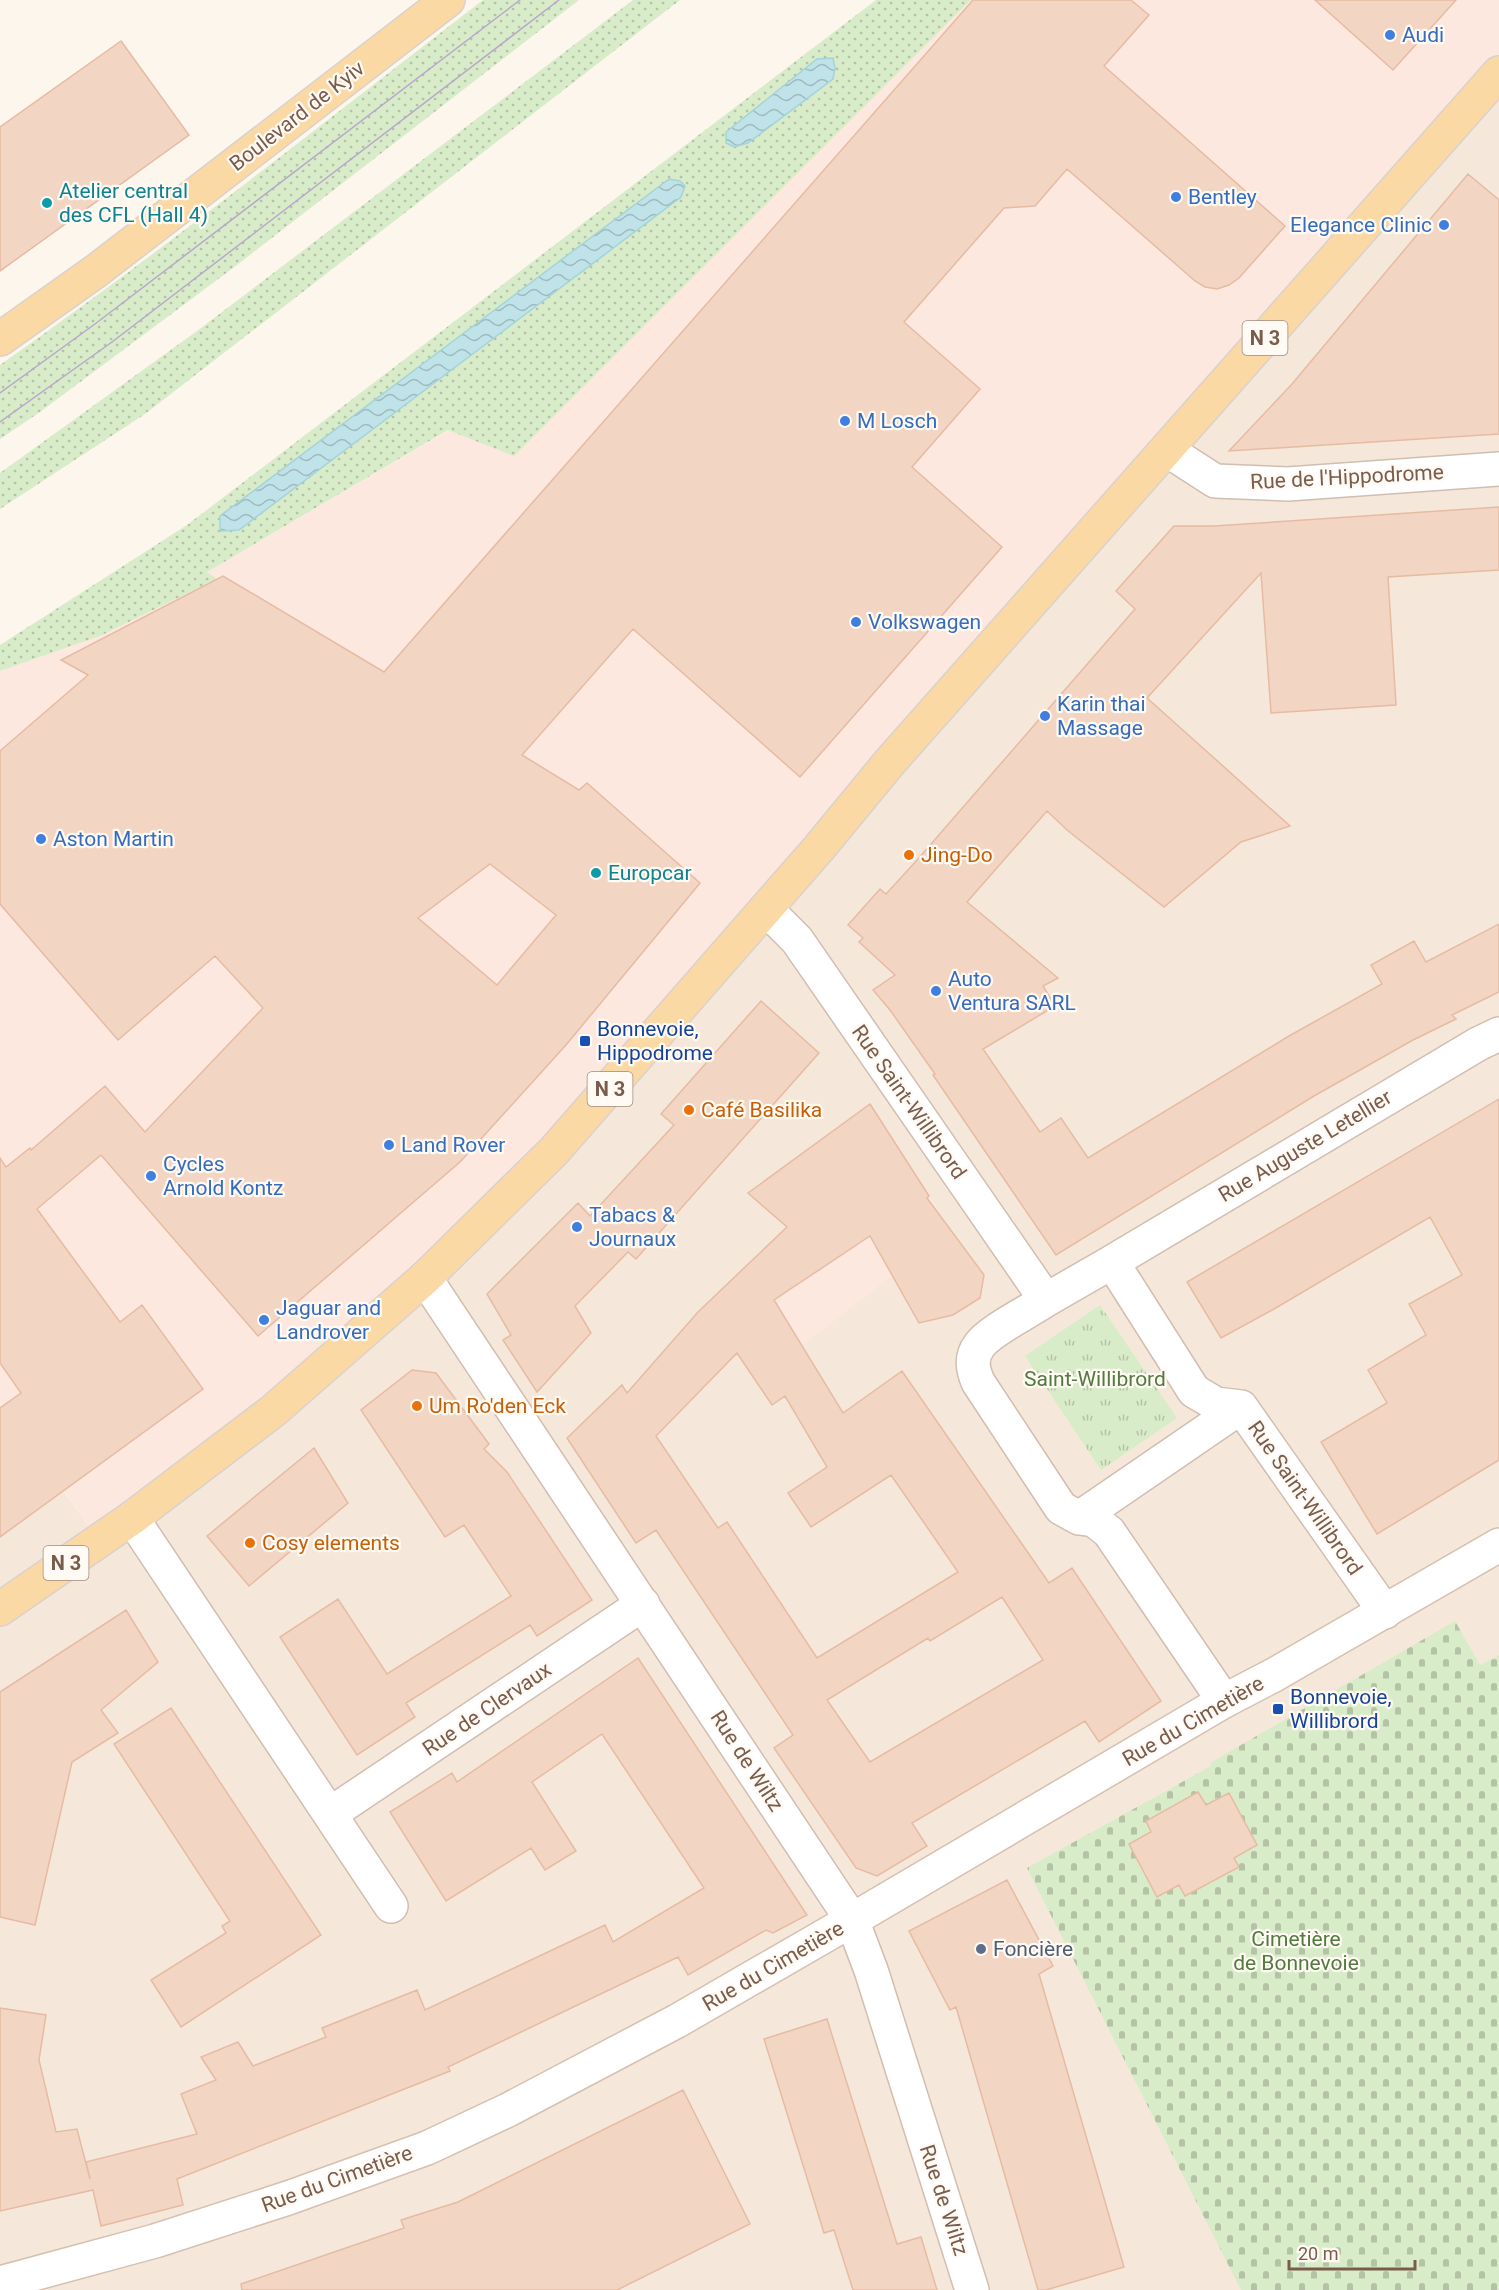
<svg xmlns="http://www.w3.org/2000/svg" width="1499" height="2290" font-family="Roboto,sans-serif">
  <style>
    .residential { fill: #f5e8da }
    .commercial { fill: #fde8e0 }
    .grass { fill: url(#grass-dots) }
    .cemetery { fill: url(#cemetery-stones) }
    .park { fill: url(#park-tufts) }
    .water { fill: url(#water-waves); stroke: #a5d3da; stroke-width: 1.5 }
    .building { fill: #f3d5c3; stroke: #e6bba3; stroke-width: 1.5; fill-rule: evenodd }
    .lines { fill: none; stroke-linecap: round; stroke-linejoin: round }
    .street-casing { stroke: #d1beb0; stroke-width: 36 }
    .secondary-casing { stroke: #d6c0b0; stroke-width: 36 }
    .primary-casing { stroke: #dad1cd; stroke-width: 36 }
    .street { stroke: #fff; stroke-width: 33 }
    .secondary { stroke: #fff; stroke-width: 33 }
    .primary { stroke: #fbd9a5; stroke-width: 33 }
    .tram { stroke: #b9a8c9; stroke-width: 1.5 }
    .shop-dot { fill: #3f7fe0; stroke: #fffaf3; stroke-width: 2 }
    .culture-dot { fill: #0f9aa8; stroke: #fffaf3; stroke-width: 2 }
    .food-dot { fill: #e8710a; stroke: #fffaf3; stroke-width: 2 }
    .transit-dot { fill: #1a4fb4; stroke: #fffaf3; stroke-width: 2 }
    .service-dot { fill: #5c6f8a; stroke: #fffaf3; stroke-width: 2 }
    .labels { text-anchor: middle; dominant-baseline: central; stroke-width: 4.5; stroke-linejoin: round; paint-order: stroke }
    .shield { fill: #fffaf3; stroke: #a28b7f; stroke-width: 1.5 }
    .shield-label { font-size: 20px; font-weight: bold; fill: #7a5c4d }
    .shop-label { font-size: 21px; fill: #366cbe; stroke: #fffaf3; text-anchor: start }
    .street-label { font-size: 21px; fill: #7a5c4d; stroke: #fffaf3 }
    .culture-label { font-size: 21px; fill: #0d838f; stroke: #fffaf3; text-anchor: start }
    .food-label { font-size: 21px; fill: #c56008; stroke: #fffaf3; text-anchor: start }
    .transit-label { font-size: 21px; fill: #164399; stroke: #fffaf3; text-anchor: start }
    .park-label { font-size: 21px; fill: #537a41; stroke: #fffaf3 }
    .service-label { font-size: 21px; fill: #4e5e75; stroke: #fffaf3; text-anchor: start }
  </style>
  <defs>
    <pattern id="grass-dots" width="8" height="8" patternUnits="userSpaceOnUse" patternTransform="scale(1.5)"><rect width="8" height="8" fill="#d8ecc9"/><path d="M2 2h.1M6 6h.1" fill="none" stroke="#b4c2a5" stroke-width="1.8" stroke-linecap="round"/></pattern>
    <pattern id="cemetery-stones" width="16" height="16" patternUnits="userSpaceOnUse" patternTransform="scale(1.5)"><rect width="16" height="16" fill="#d8ecc9"/><path d="M2 7V4a2 2 0 0 1 4 0v3zM10 15v-3a2 2 0 0 1 4 0v3z" fill="#b4c2a5"/></pattern>
    <pattern id="park-tufts" width="24" height="20" patternUnits="userSpaceOnUse" patternTransform="scale(1.5)"><rect width="24" height="20" fill="#d8ecc9"/><path d="M3 7l-1-3M5 7V3M7 7l1-3M15 17l-1-3M17 17v-4M19 17l1-3" fill="none" stroke="#b4c2a5"/></pattern>
    <pattern id="water-waves" width="16" height="10" patternUnits="userSpaceOnUse" patternTransform="scale(1.5)"><rect width="16" height="10" fill="#bfe3e8"/><path d="M0 5q4-4 8 0t8 0" fill="none" stroke="#a0bbbe"/></pattern>
  </defs>
  <rect width="100%" height="100%" fill="#fdf6ec"/>
  <path class="residential" d="M 1499,73 L 1499,2290 L 0,2290 L 0,1404 L 99,1540 Z"/>
  <path class="commercial" d="M 971,0 L 1499,0 L 1499,73 L 554,1151 L 99,1540 L 0,1403 L 0,671 L 100,636 L 216,579 L 207,572 L 449,430 L 514,455 Z
    M 929,1196 L 954,1235 L 892,1276 L 802,1345 L 777,1305 L 785,1293 Z"/>
  <path class="grass" d="M 483,0 L 579,0 L 237,265 L 40,412 L 0,439 L 0,365 C 165,249 323,123 483,0 Z
    M 633,0 L 680,0 L 145,414 L 0,509 L 0,473 L 197,331 Z
    M 876,0 L 971,0 L 514,456 L 448,430 L 207,572 L 217,579 L 100,636 L 0,671 L 0,645 L 187,525 Z"/>
  <path class="cemetery" d="M 1455,1621 L 1480,1665 L 1499,1655 L 1499,2290 L 1241,2290 L 1027,1868 L 1211,1766 L 1210,1763 Z"/>
  <path class="park" d="M 1100,1305 L 1177,1418 L 1101,1470 L 1025,1356 Z"/>
  <path class="water" d="M 833,58 L 835,68 L 833,79 L 748,143 L 734,147 L 726,143 L 726,132 L 817,59 Z
    M 669,179 L 680,181 L 685,186 L 681,197 L 239,530 L 220,531 L 220,516 Z"/>
  <path class="building" d="M 973,0 L 1131,0 L 1149,15 L 1104,66 L 1285,226 L 1239,278 L 1229,285 L 1217,289 L 1205,287 L 1195,281 L 1067,169 L 1035,206 L 1004,208 L 904,322 L 980,389 L 912,467 L 1002,547 L 800,777 L 633,629 L 522,755 L 579,790 L 587,783 L 700,883 L 566,1045 L 460,1162 L 258,1336 L 101,1155 L 37,1209 L 120,1322 L 142,1305 L 203,1389 L 0,1537 L 0,1408 L 21,1393 L 0,1363 L 0,1158 L 6,1167 L 30,1148 L 31,1150 L 105,1086 L 145,1132 L 263,1008 L 215,956 L 118,1040 L 0,904 L 0,751 L 88,675 L 61,660 L 223,576 L 384,672 ZM 490,864 L 556,915 L 497,985 L 418,918 Z
    M 1315,0 L 1456,0 L 1393,70 Z
    M 121,41 L 189,135 L 0,271 L 0,127 Z
    M 1468,174 L 1499,200 L 1499,434 L 1229,451 L 1292,384 Z
    M 1499,507 L 1499,570 L 1388,577 L 1396,705 L 1271,713 L 1261,573 L 1147,698 L 1290,826 L 1241,842 L 1164,907 L 1067,830 L 1047,811 L 967,902 L 1058,978 L 1043,986 L 1055,1006 L 983,1049 L 1040,1132 L 1061,1118 L 1088,1158 L 1289,1036 L 1382,984 L 1371,965 L 1414,941 L 1426,962 L 1499,924 L 1499,992 L 1452,1015 L 1456,1019 L 1413,1040 L 1314,1096 L 1056,1255 L 933,1075 L 935,1074 L 890,1010 L 873,990 L 895,975 L 859,942 L 863,938 L 848,925 L 880,889 L 886,894 L 918,859 L 1135,609 L 1116,591 L 1174,526 L 1214,526 Z
    M 761,1001 L 819,1053 L 636,1259 L 628,1252 L 575,1306 L 591,1333 L 537,1392 L 503,1340 L 511,1335 L 487,1294 L 578,1203 L 590,1216 L 674,1125 L 661,1114 Z
    M 1499,1099 L 1499,1460 L 1377,1534 L 1321,1442 L 1387,1403 L 1368,1370 L 1426,1335 L 1409,1304 L 1462,1275 L 1430,1217 L 1274,1309 L 1221,1338 L 1187,1282 Z
    M 870,1104 L 929,1196 L 927,1198 L 984,1275 L 980,1298 L 953,1315 L 919,1323 L 870,1236 L 774,1300 L 843,1413 L 902,1371 L 1049,1583 L 1072,1568 L 1161,1701 L 1099,1742 L 1085,1721 L 912,1823 L 927,1846 L 877,1876 L 856,1868 L 774,1748 L 793,1735 L 656,1530 L 636,1543 L 567,1438 L 622,1385 L 627,1393 L 698,1312 L 787,1227 L 748,1193 ZM 737,1353 L 772,1405 L 785,1396 L 827,1467 L 788,1493 L 811,1527 L 891,1475 L 958,1572 L 817,1658 L 727,1522 L 718,1528 L 656,1436 ZM 1002,1597 L 1043,1660 L 870,1762 L 827,1700 L 928,1638 L 930,1641 Z
    M 412,1370 L 436,1373 L 489,1444 L 484,1449 L 507,1472 L 592,1600 L 537,1636 L 530,1625 L 406,1703 L 415,1717 L 357,1755 L 280,1637 L 338,1599 L 387,1674 L 511,1596 L 464,1525 L 445,1537 L 361,1410 Z
    M 314,1448 L 348,1503 L 249,1586 L 207,1536 Z
    M 126,1610 L 158,1662 L 101,1710 L 118,1733 L 72,1762 L 35,1925 L 0,1917 L 0,1692 Z
    M 638,1658 L 807,1915 L 773,1933 L 766,1930 L 688,1975 L 678,1957 L 448,2067 L 450,2071 L 177,2179 L 183,2205 L 101,2226 L 93,2190 L 0,2211 L 0,2008 L 46,2015 L 39,2060 L 56,2132 L 77,2129 L 90,2179 L 86,2162 L 197,2134 L 181,2094 L 216,2080 L 201,2057 L 238,2042 L 253,2066 L 326,2037 L 322,2028 L 417,1990 L 425,2010 L 605,1925 L 613,1942 L 704,1888 L 602,1734 L 532,1782 L 576,1851 L 545,1870 L 531,1848 L 446,1901 L 390,1812 L 452,1773 L 457,1782 Z
    M 171,1708 L 321,1935 L 181,2027 L 151,1980 L 226,1933 L 222,1926 L 230,1921 L 114,1744 Z
    M 1198,1792 L 1206,1805 L 1229,1793 L 1257,1845 L 1234,1858 L 1239,1867 L 1185,1896 L 1179,1885 L 1157,1897 L 1129,1844 L 1151,1832 L 1146,1821 Z
    M 1007,1880 L 1053,1966 L 1039,1974 L 1124,2267 L 1046,2290 L 1038,2290 L 956,2007 L 950,2010 L 909,1931 Z
    M 827,2019 L 897,2244 L 921,2237 L 937,2290 L 853,2290 L 834,2230 L 824,2233 L 764,2039 Z
    M 683,2090 L 750,2224 L 617,2290 L 242,2290 L 241,2284 L 404,2228 L 401,2220 L 458,2202 Z"/>
  <g class="lines">
    <defs>
      <path id="street" d="M 1167,450 L 1215,481 L 1288,484 L 1499,469
        M 766,909 L 797,940 L 1046,1300 L 1112,1262 L 1194,1391 L 1216,1404 L 1241,1407 L 1385,1612
        M 1112,1262 L 1478,1044 L 1499,1034
        M 425,1278 L 852,1920 L 871,1970 L 972,2290
        M 1046,1300 C 1030,1311 989,1331 979,1346 C 970,1358 973,1370 978,1382 L 1061,1508 L 1079,1518 L 1094,1520 L 1109,1532 L 1224,1701
        M 132,1518 L 391,1906
        M 1079,1518 L 1241,1407
        M 330,1814 L 643,1604"/>
      <path id="secondary" d="M 0,2283 L 155,2241 L 288,2198 L 427,2148 L 508,2110 L 677,2021 L 852,1920 L 1224,1701 L 1274,1675 L 1499,1545"/>
      <path id="primary" d="M 0,339 L 96,271 L 448,0
        M 0,1609 L 132,1518 L 273,1411 L 425,1278 L 554,1151 L 819,848 L 889,763 L 1499,73"/>
    </defs>
    <use href="#street" class="street-casing"/>
    <use href="#secondary" class="secondary-casing"/>
    <use href="#primary" class="primary-casing"/>
    <use href="#street" class="street"/>
    <use href="#secondary" class="secondary"/>
    <use href="#primary" class="primary"/>
    <path class="tram" d="M 0,393 L 95,324 L 520,0
      M 0,422 L 112,342 L 559,0"/>
  </g>
  <g class="shop-dot">
    <circle cx="1390" cy="35" r="6"/>
    <circle cx="1176" cy="197" r="6"/>
    <circle cx="1444" cy="225" r="6"/>
    <circle cx="845" cy="421" r="6"/>
    <circle cx="856" cy="622" r="6"/>
    <circle cx="1045" cy="716" r="6"/>
    <circle cx="41" cy="839" r="6"/>
    <circle cx="936" cy="991" r="6"/>
    <circle cx="389" cy="1145" r="6"/>
    <circle cx="151" cy="1176" r="6"/>
    <circle cx="577" cy="1227" r="6"/>
    <circle cx="264" cy="1320" r="6"/>
  </g>
  <g class="culture-dot">
    <circle cx="47" cy="203" r="6"/>
    <circle cx="596" cy="873" r="6"/>
  </g>
  <g class="food-dot">
    <circle cx="909" cy="855" r="6"/>
    <circle cx="689" cy="1110" r="6"/>
    <circle cx="417" cy="1406" r="6"/>
    <circle cx="250" cy="1543" r="6"/>
  </g>
  <g class="transit-dot">
    <rect x="579" y="1035" width="12" height="12" rx="3"/>
    <rect x="1272" y="1703" width="12" height="12" rx="3"/>
  </g>
  <circle class="service-dot" cx="981" cy="1949" r="6"/>
  <g class="labels">
    <g class="shield">
      <rect x="1242.5" y="321" width="45" height="34" rx="4.5"/>
      <rect x="587.5" y="1072" width="45" height="34" rx="4.5"/>
      <rect x="43.5" y="1546" width="45" height="34" rx="4.5"/>
    </g>
    <g class="shield-label">
      <text x="1265" y="338">N 3</text>
      <text x="610" y="1089">N 3</text>
      <text x="66" y="1563">N 3</text>
    </g>
    <g class="shop-label">
      <text x="1402" y="35">Audi</text>
      <text x="1188" y="197">Bentley</text>
      <text x="1432" y="225" text-anchor="end">Elegance Clinic</text>
      <text x="857" y="421">M Losch</text>
      <text x="868" y="622">Volkswagen</text>
      <text x="1057" y="704">Karin thai<tspan x="1057" dy="24">Massage</tspan></text>
      <text x="53" y="839">Aston Martin</text>
      <text x="948" y="979">Auto<tspan x="948" dy="24">Ventura SARL</tspan></text>
      <text x="401" y="1145">Land Rover</text>
      <text x="163" y="1164">Cycles<tspan x="163" dy="24">Arnold Kontz</tspan></text>
      <text x="589" y="1215">Tabacs &amp;<tspan x="589" dy="24">Journaux</tspan></text>
      <text x="276" y="1308">Jaguar and<tspan x="276" dy="24">Landrover</tspan></text>
    </g>
    <g class="street-label">
      <text transform="translate(297 116) rotate(-38)">Boulevard de Kyiv</text>
      <text transform="translate(1347 477) rotate(-3)">Rue de l'Hippodrome</text>
      <text transform="translate(909 1102) rotate(55)">Rue Saint-Willibrord</text>
      <text transform="translate(1305 1146) rotate(-31)">Rue Auguste Letellier</text>
      <text transform="translate(1305 1498) rotate(55)">Rue Saint-Willibrord</text>
      <text transform="translate(487 1709) rotate(-34)">Rue de Clervaux</text>
      <text transform="translate(1193 1721) rotate(-30)">Rue du Cimetière</text>
      <text transform="translate(747 1761) rotate(57)">Rue de Wiltz</text>
      <text transform="translate(773 1966) rotate(-30)">Rue du Cimetière</text>
      <text transform="translate(337 2179) rotate(-20)">Rue du Cimetière</text>
      <text transform="translate(944 2200) rotate(72)">Rue de Wiltz</text>
    </g>
    <g class="culture-label">
      <text x="59" y="191">Atelier central<tspan x="59" dy="24">des CFL (Hall 4)</tspan></text>
      <text x="608" y="873">Europcar</text>
    </g>
    <g class="food-label">
      <text x="921" y="855">Jing-Do</text>
      <text x="701" y="1110">Café Basilika</text>
      <text x="429" y="1406">Um Ro'den Eck</text>
      <text x="262" y="1543">Cosy elements</text>
    </g>
    <g class="transit-label">
      <text x="597" y="1029">Bonnevoie,<tspan x="597" dy="24">Hippodrome</tspan></text>
      <text x="1290" y="1697">Bonnevoie,<tspan x="1290" dy="24">Willibrord</tspan></text>
    </g>
    <g class="park-label">
      <text x="1095" y="1379">Saint-Willibrord</text>
      <text x="1296" y="1939">Cimetière<tspan x="1296" dy="24">de Bonnevoie</tspan></text>
    </g>
    <g class="service-label">
      <text x="993" y="1949">Foncière</text>
    </g>
  </g>
  <path d="M1289 2260v9h126v-9" fill="none" stroke="#7a5c4d" stroke-width="3"/>
  <text x="1298" y="2260" font-size="18" fill="#7a5c4d" stroke="#fffaf3" stroke-width="4.5" paint-order="stroke">20 m</text>
</svg>
